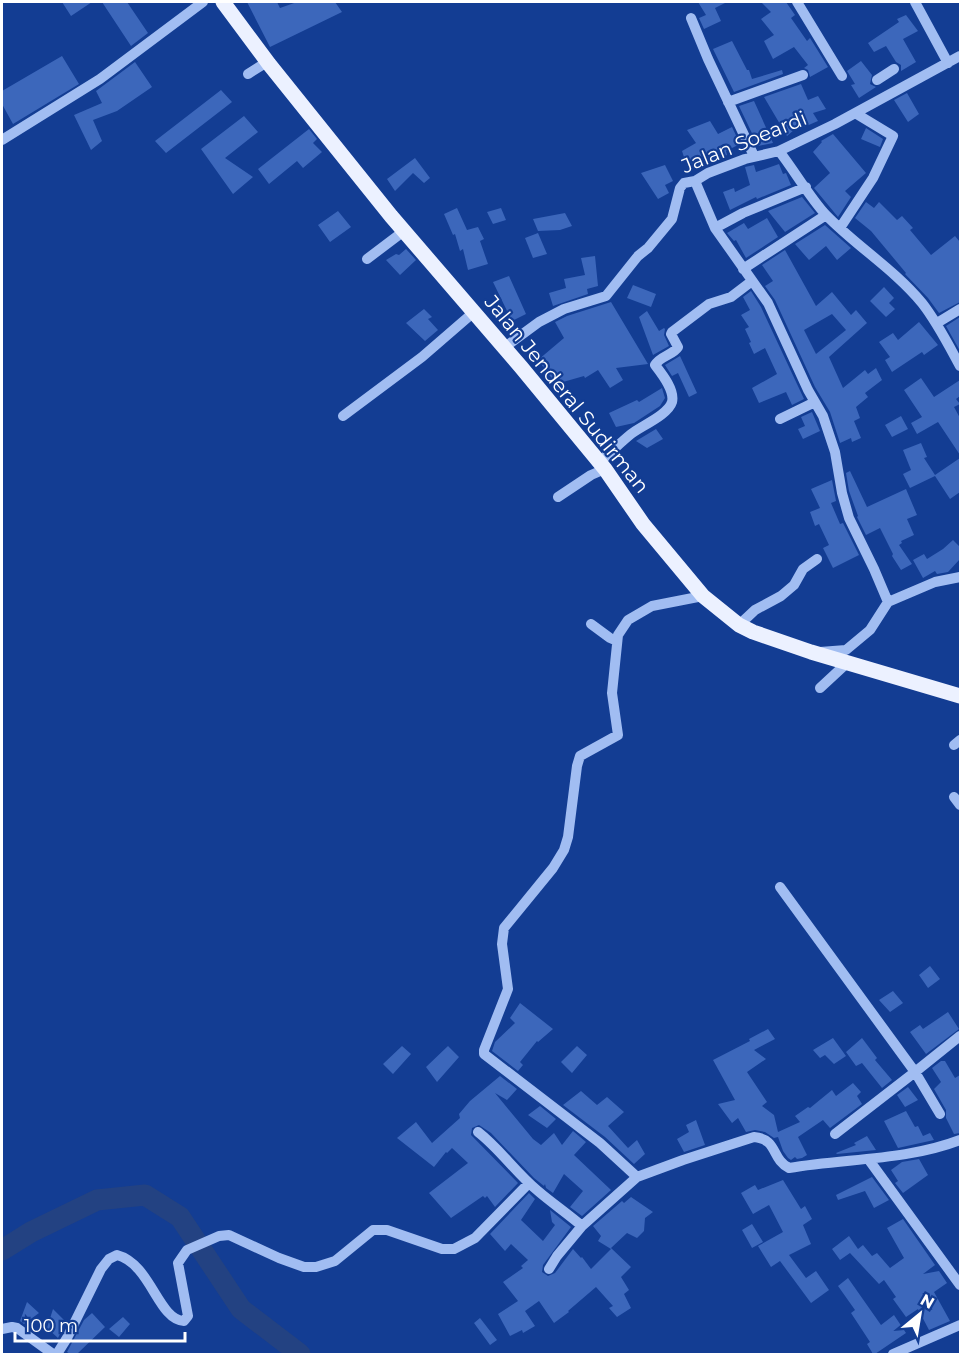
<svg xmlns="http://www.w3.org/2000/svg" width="962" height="1356" font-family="Montserrat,sans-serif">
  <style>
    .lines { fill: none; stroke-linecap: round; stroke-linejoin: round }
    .river { stroke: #234282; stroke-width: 21 }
    .building { fill: #3c67bb; fill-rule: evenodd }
    .minor { stroke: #a1bdf2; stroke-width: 10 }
    .major { stroke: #ecf1ff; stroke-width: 15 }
    .labels { text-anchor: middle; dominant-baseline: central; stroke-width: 4.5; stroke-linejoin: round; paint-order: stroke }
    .street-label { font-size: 20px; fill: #fff; stroke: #133d93 }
  </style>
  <rect width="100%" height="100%" fill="#133d93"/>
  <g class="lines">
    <path class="river" d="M 2,1250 L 31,1232 L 97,1200 L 145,1195 L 180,1217 L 241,1309 L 300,1354"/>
  </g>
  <path class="building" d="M 62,2 L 92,2 L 71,16 Z
    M 102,2 L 127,2 L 148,33 L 131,46 Z
    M 247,2 L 277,2 L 280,8 L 297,2 L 335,2 L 342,12 L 270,47 Z
    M 698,2 L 727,2 L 715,8 L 721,21 L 704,29 L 699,18 L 706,15 Z
    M 761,2 L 786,2 L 795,15 L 791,18 L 807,41 L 810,38 L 828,67 L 810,77 L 808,70 L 804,68 L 808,65 L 794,47 L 773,59 L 764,41 L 774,35 L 761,19 L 771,12 Z
    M 906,15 L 918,31 L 903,39 L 916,62 L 901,71 L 901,65 L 896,62 L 886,46 L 874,52 L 868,43 L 899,22 L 897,19 Z
    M 732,41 L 747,70 L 749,70 L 752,79 L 782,70 L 783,74 L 734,92 L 713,49 Z
    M 62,56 L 79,84 L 13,124 L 2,104 L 2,91 Z
    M 861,61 L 872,75 L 870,84 L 876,87 L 859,98 L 851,85 L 855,84 L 847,71 Z
    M 135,62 L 152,87 L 117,111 L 93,120 L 102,141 L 91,150 L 74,115 L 102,103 L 96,91 Z
    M 801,84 L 808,100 L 818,96 L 826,109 L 813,113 L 818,121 L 804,127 L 802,123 L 787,136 L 764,97 Z
    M 221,90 L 232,102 L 166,153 L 155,141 Z
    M 907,93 L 919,114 L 908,122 L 894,100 Z
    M 754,101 L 773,143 L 758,146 L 739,106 Z
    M 244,116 L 258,132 L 225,158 L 253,177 L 233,194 L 201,149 Z
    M 710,121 L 718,134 L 732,127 L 740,144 L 726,151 L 727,155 L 704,166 L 688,169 L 682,151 L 696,143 L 687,130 Z
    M 866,128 L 883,139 L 880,147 L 861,139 Z
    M 309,129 L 317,139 L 313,143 L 322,152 L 303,168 L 297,161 L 269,184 L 258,169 Z
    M 833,134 L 866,173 L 845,191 L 851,197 L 838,217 L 814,188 L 830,173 L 813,152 L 822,142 L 821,141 Z
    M 415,158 L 430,178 L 424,183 L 413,173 L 395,191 L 387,179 Z
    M 779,164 L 783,174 L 786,173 L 791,185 L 757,199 L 756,197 L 730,210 L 723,192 L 734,188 L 735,192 L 750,185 L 745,167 L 754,165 L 756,172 Z
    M 665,165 L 673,181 L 665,185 L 669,193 L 658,199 L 641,173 Z
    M 802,197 L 815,213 L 785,232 L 768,211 Z
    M 866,202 L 874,208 L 879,202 L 897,220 L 902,216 L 913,228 L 910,230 L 931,255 L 955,236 L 960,242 L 960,302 L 939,313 L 928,298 L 905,274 L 906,273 L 871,231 L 855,218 Z
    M 457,208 L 467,230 L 478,227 L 484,239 L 480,241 L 488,264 L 468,270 L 463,249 L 460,251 L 455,234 L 453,235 L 444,214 Z
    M 501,208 L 506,220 L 493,224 L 487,212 Z
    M 338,211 L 351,227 L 330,242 L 318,225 Z
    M 565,213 L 572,226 L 560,230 L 538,231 L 533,219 Z
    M 767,218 L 778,237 L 746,258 L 736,240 L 734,241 L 727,233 L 744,223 L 748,229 Z
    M 825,225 L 851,248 L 837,260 L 826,246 L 809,260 L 795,244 Z
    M 538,233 L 547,254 L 533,258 L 525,238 Z
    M 406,249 L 416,260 L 400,275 L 386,260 L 396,254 L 399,255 Z
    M 785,250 L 816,306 L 832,292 L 851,315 L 856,310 L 867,323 L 829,357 L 843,388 L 865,370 L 868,374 L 876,368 L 882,380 L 865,393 L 868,397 L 856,407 L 860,418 L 854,421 L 861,438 L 852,442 L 851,438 L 840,443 L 830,412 L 815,387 L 775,300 L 765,286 L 773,281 L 762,265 ZM 832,314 L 846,330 L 816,354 L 804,330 Z
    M 595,256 L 598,286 L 587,289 L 588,294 L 553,306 L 549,293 L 566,288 L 564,279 L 585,275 L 581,258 Z
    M 509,276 L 526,314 L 512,321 L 493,282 Z
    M 633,285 L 656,294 L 651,307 L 627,298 Z
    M 884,287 L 894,298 L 889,303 L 895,309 L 886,317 L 870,301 Z
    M 751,291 L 761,307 L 804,399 L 792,405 L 786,392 L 759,403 L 752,388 L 777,374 L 765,348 L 754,354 L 749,343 L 751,342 L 745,329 L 749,327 L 741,315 L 750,310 L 743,297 Z
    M 611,302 L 648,364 L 616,368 L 623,380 L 610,388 L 598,370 L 585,378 L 584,376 L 556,384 L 538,360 L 564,338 L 555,322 L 567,316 Z
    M 424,309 L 432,317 L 428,319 L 438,330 L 425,341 L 406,323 Z
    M 647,311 L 659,331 L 664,328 L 665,329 L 664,335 L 669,346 L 653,355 L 639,317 Z
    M 960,317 L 960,351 L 946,326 Z
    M 919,322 L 938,345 L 924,355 L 922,352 L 892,372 L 885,360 L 890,357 L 879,342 L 893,333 L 898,340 Z
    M 680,356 L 697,393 L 689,397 L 678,373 L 672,376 L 665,365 Z
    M 921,378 L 934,397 L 960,380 L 960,396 L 956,399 L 960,404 L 954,407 L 960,418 L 960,455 L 938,422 L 917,434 L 911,423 L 922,417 L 904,390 Z
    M 662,388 L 665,398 L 660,406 L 634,423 L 616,427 L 609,413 L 637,400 L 639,402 Z
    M 812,412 L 820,431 L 803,439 L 798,429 L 805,426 L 801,417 Z
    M 901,416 L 908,429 L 892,437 L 885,425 Z
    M 656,429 L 663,439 L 647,448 L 636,441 Z
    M 921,443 L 927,457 L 924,458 L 935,475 L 960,458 L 960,492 L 950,499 L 935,476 L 910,488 L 903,474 L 911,470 L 903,450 Z
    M 850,471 L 867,507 L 906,489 L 917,515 L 907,519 L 914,535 L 901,541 L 902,543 L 899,545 L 912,564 L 901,570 L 892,556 L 893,554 L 880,528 L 866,535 L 857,517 L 858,516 L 849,491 L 846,473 Z
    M 832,480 L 836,501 L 831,503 L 840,524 L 843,523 L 859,555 L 833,568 L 823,548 L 829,545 L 819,524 L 815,526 L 810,512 L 820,508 L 811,489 Z
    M 953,540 L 960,547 L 960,559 L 948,572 L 937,574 L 935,571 L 923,578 L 913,560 L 924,554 L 927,559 L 943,549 Z
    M 930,966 L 940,979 L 928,988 L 919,975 Z
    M 893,991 L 903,1003 L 890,1012 L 879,1000 Z
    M 520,1003 L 553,1029 L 538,1042 L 537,1041 L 520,1062 L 523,1065 L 518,1071 L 492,1051 L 495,1042 L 515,1023 L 510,1018 Z
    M 948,1012 L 959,1029 L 926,1054 L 910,1032 L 920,1025 L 923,1029 Z
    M 768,1029 L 775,1039 L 754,1050 L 766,1059 L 747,1072 L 767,1102 L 762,1106 L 774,1115 L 778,1132 L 800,1122 L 795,1116 L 808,1107 L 810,1108 L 832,1090 L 836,1096 L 853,1083 L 861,1092 L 857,1096 L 862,1104 L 830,1128 L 823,1120 L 798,1137 L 807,1155 L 802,1158 L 797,1159 L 795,1157 L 791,1160 L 788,1158 L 783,1151 L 778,1137 L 774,1138 L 765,1132 L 755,1130 L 746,1132 L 738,1118 L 732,1123 L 718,1104 L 735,1100 L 713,1060 L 750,1041 L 749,1039 Z
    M 833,1038 L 846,1056 L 834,1064 L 825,1055 L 820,1058 L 813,1050 Z
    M 862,1038 L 877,1058 L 875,1060 L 892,1080 L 882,1088 L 862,1063 L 856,1066 L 846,1052 Z
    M 402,1046 L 411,1054 L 393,1074 L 383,1064 Z
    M 448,1046 L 459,1057 L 437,1082 L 426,1067 Z
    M 577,1046 L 587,1055 L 572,1073 L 561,1062 Z
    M 941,1061 L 945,1061 L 955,1078 L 960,1075 L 960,1133 L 954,1134 L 946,1118 L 946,1110 L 934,1089 L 941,1082 L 932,1068 Z
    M 500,1076 L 517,1089 L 507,1100 L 495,1093 L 533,1139 L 541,1145 L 554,1133 L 562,1145 L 573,1131 L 586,1142 L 574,1155 L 611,1190 L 582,1216 L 570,1207 L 583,1191 L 564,1174 L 553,1193 L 546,1188 L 545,1184 L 544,1186 L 534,1178 L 491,1133 L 479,1125 L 472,1128 L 471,1135 L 518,1183 L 495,1207 L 487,1196 L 485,1198 L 483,1196 L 451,1218 L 429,1193 L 468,1163 L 452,1148 L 447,1153 L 446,1152 L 434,1167 L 397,1138 L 416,1122 L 432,1143 L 460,1118 L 459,1114 L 470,1101 Z
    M 908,1087 L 918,1100 L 905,1107 L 897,1095 Z
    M 581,1091 L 597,1105 L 607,1097 L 624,1112 L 608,1126 L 628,1148 L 637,1140 L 645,1154 L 634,1164 L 605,1137 L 563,1105 Z
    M 540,1106 L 556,1119 L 547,1128 L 528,1115 Z
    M 906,1111 L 915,1127 L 918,1126 L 923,1136 L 930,1133 L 934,1140 L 898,1148 L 884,1121 Z
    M 696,1120 L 705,1145 L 684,1152 L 677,1139 L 689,1132 L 686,1125 Z
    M 867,1136 L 876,1150 L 837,1154 L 836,1153 L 856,1145 L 854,1143 Z
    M 919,1159 L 928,1175 L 903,1193 L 895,1183 L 898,1181 L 891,1170 L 902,1162 Z
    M 872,1177 L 889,1200 L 874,1208 L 865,1191 L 838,1200 L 836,1195 Z
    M 783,1180 L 801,1209 L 805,1206 L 812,1219 L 803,1225 L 811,1244 L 789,1255 L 806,1278 L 816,1271 L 829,1290 L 811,1303 L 780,1261 L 771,1267 L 758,1246 L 783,1232 L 769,1205 L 753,1214 L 741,1193 L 755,1185 L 758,1190 Z
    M 529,1193 L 535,1199 L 521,1220 L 543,1241 L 555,1225 L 552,1222 L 550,1210 L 571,1227 L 543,1265 L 542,1272 L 548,1276 L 555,1273 L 573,1249 L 581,1258 L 582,1257 L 591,1269 L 611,1249 L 598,1241 L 601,1236 L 593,1226 L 622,1201 L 624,1203 L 631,1197 L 653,1212 L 645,1218 L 644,1231 L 637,1238 L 627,1233 L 611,1248 L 631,1267 L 621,1277 L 629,1290 L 624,1294 L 631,1308 L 617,1317 L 609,1308 L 613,1306 L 596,1287 L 568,1311 L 569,1312 L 554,1323 L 539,1301 L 525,1311 L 535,1326 L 523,1333 L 522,1330 L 510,1336 L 498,1314 L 518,1301 L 503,1282 L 523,1268 L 521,1266 L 528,1260 L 511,1244 L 505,1251 L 490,1234 Z
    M 903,1219 L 935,1265 L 923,1274 L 939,1271 L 947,1283 L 934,1292 L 950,1321 L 929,1330 L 918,1309 L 906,1317 L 893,1299 L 896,1297 L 884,1280 L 879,1284 L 850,1253 L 840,1260 L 832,1249 L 849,1236 L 858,1249 L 863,1245 L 872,1256 L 877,1253 L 890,1268 L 904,1258 L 887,1228 Z
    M 752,1224 L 763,1242 L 752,1248 L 742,1230 Z
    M 848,1278 L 881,1325 L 894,1315 L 906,1333 L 875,1354 L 873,1354 L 867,1344 L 870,1342 L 851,1313 L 855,1310 L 838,1286 Z
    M 27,1302 L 39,1313 L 24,1324 L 20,1321 Z
    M 53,1309 L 66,1322 L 58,1338 L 47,1328 Z
    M 92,1313 L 105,1327 L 77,1354 L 70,1354 L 67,1352 L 84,1320 Z
    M 123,1317 L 130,1324 L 119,1337 L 109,1329 Z
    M 480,1318 L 497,1340 L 490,1345 L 474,1323 Z"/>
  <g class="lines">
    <path class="minor" d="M 797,2 L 842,76
      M 915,2 L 948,63
      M 691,18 L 708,59 L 754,156
      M 248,74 L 267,62
      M 877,80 L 894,69
      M 728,102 L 803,75
      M 2,140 L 100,79 L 203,2
      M 779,151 C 794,170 810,198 826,215 C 856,246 894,269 922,303 C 937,322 948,344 960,366
      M 695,181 L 715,228 L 768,303 L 808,390 L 823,416 L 835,452 L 842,493 L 849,518 L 874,569 L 888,602
      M 715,228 L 743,213 L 806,187
      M 840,228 L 873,178 L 893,136 L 855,113
      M 367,259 L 404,231
      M 743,269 L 826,215
      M 937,323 L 960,309
      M 505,347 L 539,322 L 564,309 L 606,296 L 638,256 L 648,248 L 672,219 L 680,188 L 684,183 L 695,181 L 708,173 L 745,159 L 779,151 L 835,124 L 960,56
      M 343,416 L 422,357 L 474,312
      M 780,419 L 815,402
      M 599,462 C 610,453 620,443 631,434 C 641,426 668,415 672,402 C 675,390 662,374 655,365 C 660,356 673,355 678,347 L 671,334 L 672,332 L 709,304 L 731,297 L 752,281
      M 558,497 L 591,475 L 605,469
      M 591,624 L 610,638 L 617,641
      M 739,625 L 755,610 L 781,596 L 794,585 L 803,569 L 817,559
      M 820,652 L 846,650 L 870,630 L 888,602 L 935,582 L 960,577
      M 820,688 L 847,663
      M 954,745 L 960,740
      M 954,797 L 960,805
      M 780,887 L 915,1072 L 835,1134
      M 940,1114 L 915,1072 L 960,1036
      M 478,1132 C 500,1149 516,1173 538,1191 C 552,1203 568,1214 582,1226 L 637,1177 L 683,1160 L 754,1137 C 778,1139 771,1159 789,1168 C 846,1158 905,1161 960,1140
      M 869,1160 L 960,1285
      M 637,1177 L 600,1143 L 484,1054 L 484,1050 L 508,989 L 502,944 L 504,928 L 553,868 L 564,850 L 568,837 L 577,766 L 580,756 L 618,735 L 612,693 L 618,635 L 628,620 L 652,606 L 703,596
      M 549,1269 L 557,1256 L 582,1226
      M 2,1329 L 12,1327 L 17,1328 L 53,1354
      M 57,1354 L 67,1338 L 101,1269 L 109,1259 L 117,1255 C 151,1264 158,1320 184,1321 L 188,1316 L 178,1263 L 187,1250 L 219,1236 L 229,1235 L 279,1258 L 304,1267 L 316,1267 L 335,1261 L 373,1230 L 387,1230 L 442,1249 L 454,1249 L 475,1238 L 529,1183
      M 893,1354 L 960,1325"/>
    <path class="major" d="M 223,2 L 269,64 L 391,216 L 521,367 L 605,469 L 643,524 L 703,596 L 739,625 L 753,632 L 811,652 L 960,696"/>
  </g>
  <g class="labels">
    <g class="street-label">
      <text transform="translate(744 142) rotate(-22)">Jalan Soeardi</text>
      <text transform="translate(567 394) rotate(51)">Jalan Jenderal Sudirman</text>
    </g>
  </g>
  <rect width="962" height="1356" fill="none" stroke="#ffffff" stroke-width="6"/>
  <g transform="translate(920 1314) rotate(30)" stroke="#133d93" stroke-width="4.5" paint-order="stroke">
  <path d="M0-4.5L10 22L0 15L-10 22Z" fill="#ffffff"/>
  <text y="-9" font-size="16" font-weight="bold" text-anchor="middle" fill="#ffffff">N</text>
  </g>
  <path d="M15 1332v9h170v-9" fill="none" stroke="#ffffff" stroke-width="3"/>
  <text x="24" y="1332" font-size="18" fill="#ffffff" stroke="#133d93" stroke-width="4.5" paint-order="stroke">100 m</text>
</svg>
